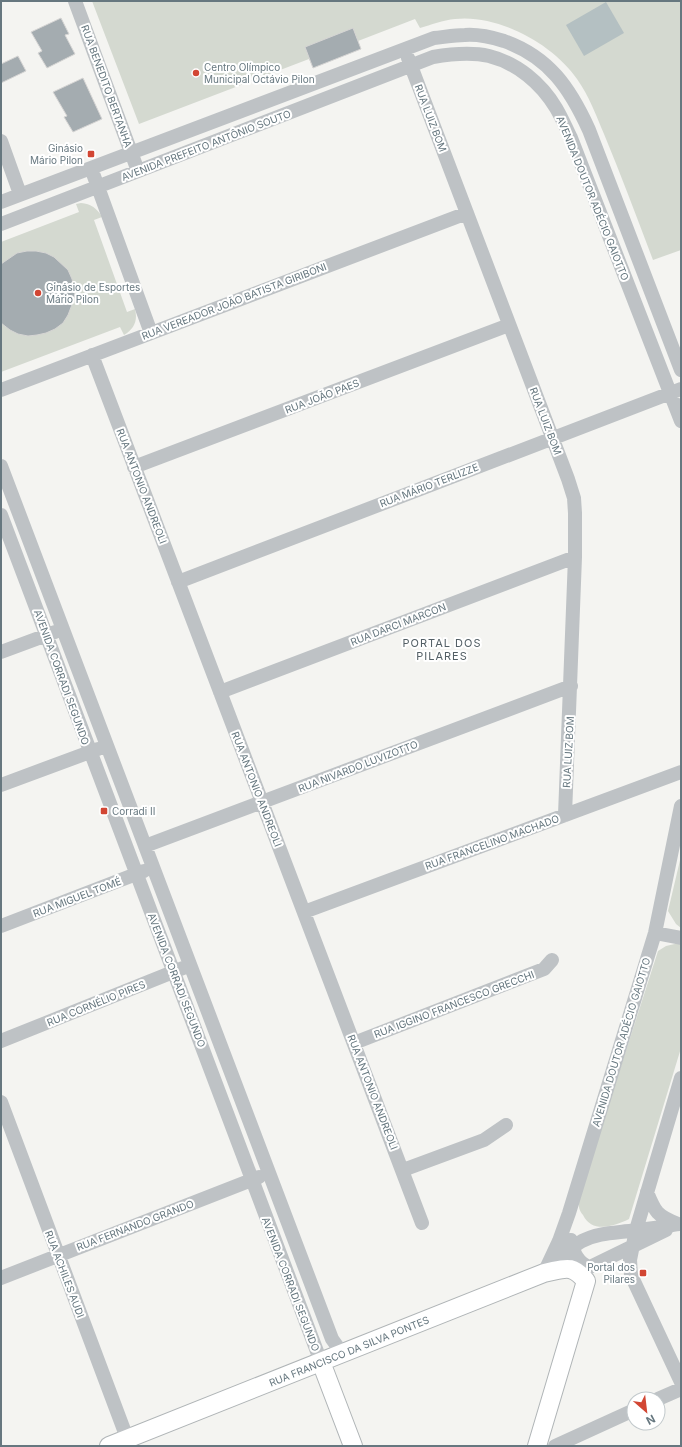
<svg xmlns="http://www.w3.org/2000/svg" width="682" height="1447" font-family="Inter,sans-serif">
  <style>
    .green { fill: #d4d9d0 }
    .water { fill: #b4c0c2 }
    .building { fill: #a4acb0; stroke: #d6d5d4 }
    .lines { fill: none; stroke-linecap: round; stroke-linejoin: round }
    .major-casing { stroke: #b0b5b7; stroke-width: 20 }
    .minor { stroke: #bec2c5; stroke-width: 14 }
    .major { stroke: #fff; stroke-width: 18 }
    .poi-dot { fill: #d24633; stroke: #fff; stroke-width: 1.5 }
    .labels { text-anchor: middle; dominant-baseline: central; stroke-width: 4; stroke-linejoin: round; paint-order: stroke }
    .poi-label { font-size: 10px; fill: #66777f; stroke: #fff; text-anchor: start }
    .street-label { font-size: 10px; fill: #66777f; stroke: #fff }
    .neighbourhood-label { font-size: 11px; letter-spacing: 1px; fill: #535f65; stroke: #fff }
  </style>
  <rect width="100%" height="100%" fill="#f4f4f1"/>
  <path class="green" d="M 92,1 L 681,1 L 681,250 L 653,260 C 637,218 621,175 604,134 C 596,115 589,96 577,79 C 553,44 498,14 455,19 C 443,20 431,25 420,28 L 415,19 L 358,41 L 361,49 L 313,68 L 309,59 L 139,124 Z
    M 81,203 C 91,204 97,208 102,217 L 94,220 L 127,312 L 135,309 C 138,321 134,329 124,335 L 120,327 L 1,372 L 1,242 L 79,212 L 76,204 Z
    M 681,856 L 681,928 L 676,924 L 668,911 Z
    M 679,943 L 681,944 L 681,1048 L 629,1219 C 615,1226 592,1234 583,1215 C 581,1213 579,1209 579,1207 C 578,1201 581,1194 582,1188 L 658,951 L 666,946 Z"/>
  <path class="water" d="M 606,2 L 624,33 L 584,56 L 566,25 Z"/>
  <path class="building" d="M 61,18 L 69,34 L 65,35 L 75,54 L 47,68 L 38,53 L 42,51 L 31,32 Z
    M 353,28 L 361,49 L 313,68 L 305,47 Z
    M 18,56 L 26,71 L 1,83 L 1,64 Z
    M 83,78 L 102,119 L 73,132 L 64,117 L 67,116 L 53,92 Z
    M 27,251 L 36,251 L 46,253 L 54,257 L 68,270 L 72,279 L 74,288 L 75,297 L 68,315 L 63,323 L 55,329 L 46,333 L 37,335 L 28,336 L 18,334 L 10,330 L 1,323 L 1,264 L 17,253 Z"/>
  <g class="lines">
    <defs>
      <path id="major" d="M 321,1362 L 353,1446
        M 109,1446 L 544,1273 C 565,1269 571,1263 586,1281 L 537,1446"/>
    </defs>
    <use href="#major" class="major-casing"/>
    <path class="minor" d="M 75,1 L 138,171
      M 408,58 L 568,479 L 574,498 L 575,513 L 575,557 L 565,815
      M 1,141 L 20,194
      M 91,168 L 151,333
      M 1,202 L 434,38 C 444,37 455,35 465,35 C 478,34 491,37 504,41 C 549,57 570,88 589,130 L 681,370
      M 1,224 L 433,57 C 451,54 471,52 489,56 C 517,63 541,83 556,108 C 562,118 566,128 571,138 L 681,421
      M 92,355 L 422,1223
      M 1,390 L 467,213
      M 1,466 L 332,1339 L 342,1353
      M 134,467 L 509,325
      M 1,515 L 321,1362
      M 178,582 L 681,389
      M 1,652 L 55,632
      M 220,692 L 575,557
      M 1,785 L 98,749
      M 145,846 L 571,686
      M 304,912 L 681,772
      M 1,926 L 144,871
      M 655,933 L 681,938
      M 1,1041 L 183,968
      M 354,1043 L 544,969 L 552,960
      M 681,1078 L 636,1230 L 630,1260 L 631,1275 L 681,1382
      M 1,1102 L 130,1446
      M 403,1170 L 484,1140 L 506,1125
      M 647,1192 C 655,1212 657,1216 678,1224
      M 571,1240 C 573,1252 578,1264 590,1267
      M 590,1267 L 666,1230
      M 549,1269 C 559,1259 570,1248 582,1241 C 599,1232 618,1233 636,1230 C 650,1229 665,1226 679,1224
      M 544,1273 L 559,1241 L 569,1213 L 655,933 L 681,806
      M 1,1278 L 259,1177
      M 658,1399 L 681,1389
      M 555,1446 L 634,1410"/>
    <use href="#major" class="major"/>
  </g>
  <g class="poi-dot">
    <circle cx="196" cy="73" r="4"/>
    <rect x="87" y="150" width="8" height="8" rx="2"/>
    <circle cx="38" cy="293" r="4"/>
    <rect x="100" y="807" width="8" height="8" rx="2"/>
    <rect x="639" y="1269" width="8" height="8" rx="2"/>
  </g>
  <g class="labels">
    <g class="poi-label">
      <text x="204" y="67">Centro Olímpico<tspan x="204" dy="12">Municipal Octávio Pilon</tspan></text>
      <text x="83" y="148" text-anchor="end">Ginásio<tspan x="83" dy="12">Mário Pilon</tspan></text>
      <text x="46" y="287">Ginásio de Esportes<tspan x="46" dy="12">Mário Pilon</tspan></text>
      <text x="112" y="811">Corradi II</text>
      <text x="635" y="1267" text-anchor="end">Portal dos<tspan x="635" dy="12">Pilares</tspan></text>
    </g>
    <g class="street-label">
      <text transform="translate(107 86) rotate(70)">RUA BENEDITO BERTANHA</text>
      <text transform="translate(431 118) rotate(69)">RUA LUIZ BOM</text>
      <text transform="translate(206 145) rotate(-21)">AVENIDA PREFEITO ANTÔNIO SOUTO</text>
      <text transform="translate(593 198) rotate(68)">AVENIDA DOUTOR ADÉCIO GAIOTTO</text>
      <text transform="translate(234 301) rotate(-21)">RUA VEREADOR JOÃO BATISTA GIRIBONI</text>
      <text transform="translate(322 396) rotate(-21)">RUA JOÃO PAES</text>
      <text transform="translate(546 421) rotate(69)">RUA LUIZ BOM</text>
      <text transform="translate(429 485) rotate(-21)">RUA MÁRIO TERLIZZE</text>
      <text transform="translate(142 486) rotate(69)">RUA ANTONIO ANDREOLI</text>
      <text transform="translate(398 624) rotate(-21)">RUA DARCI MARCON</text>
      <text transform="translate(62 677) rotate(70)">AVENIDA CORRADI SEGUNDO</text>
      <text transform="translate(568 752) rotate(-87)">RUA LUIZ BOM</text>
      <text transform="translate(358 766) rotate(-21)">RUA NIVARDO LUVIZOTTO</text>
      <text transform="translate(257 789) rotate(69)">RUA ANTONIO ANDREOLI</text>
      <text transform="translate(492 842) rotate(-20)">RUA FRANCELINO MACHADO</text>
      <text transform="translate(77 897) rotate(-21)">RUA MIGUEL TOMÉ</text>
      <text transform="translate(177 980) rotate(69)">AVENIDA CORRADI SEGUNDO</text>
      <text transform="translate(96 1003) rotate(-22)">RUA CORNÉLIO PIRES</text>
      <text transform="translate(454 1004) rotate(-21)">RUA IGGINO FRANCESCO GRECCHI</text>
      <text transform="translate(621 1042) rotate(-73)">AVENIDA DOUTOR ADÉCIO GAIOTTO</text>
      <text transform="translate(373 1092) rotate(69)">RUA ANTONIO ANDREOLI</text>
      <text transform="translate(135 1225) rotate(-21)">RUA FERNANDO GRANDO</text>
      <text transform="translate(65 1274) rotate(69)">RUA ACHILES AUDI</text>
      <text transform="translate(291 1284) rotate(69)">AVENIDA CORRADI SEGUNDO</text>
      <text transform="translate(349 1351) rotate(-22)">RUA FRANCISCO DA SILVA PONTES</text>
    </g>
    <g class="neighbourhood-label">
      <text x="442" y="643">PORTAL DOS<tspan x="442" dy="13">PILARES</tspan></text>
    </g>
  </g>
  <rect width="682" height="1447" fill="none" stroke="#66777f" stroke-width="4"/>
  <g transform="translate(646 1411) rotate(152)"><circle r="19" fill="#ffffff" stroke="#c2c9cc"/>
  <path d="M0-3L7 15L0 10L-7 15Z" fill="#d24633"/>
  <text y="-6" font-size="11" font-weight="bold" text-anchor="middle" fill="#66777f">N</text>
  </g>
</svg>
